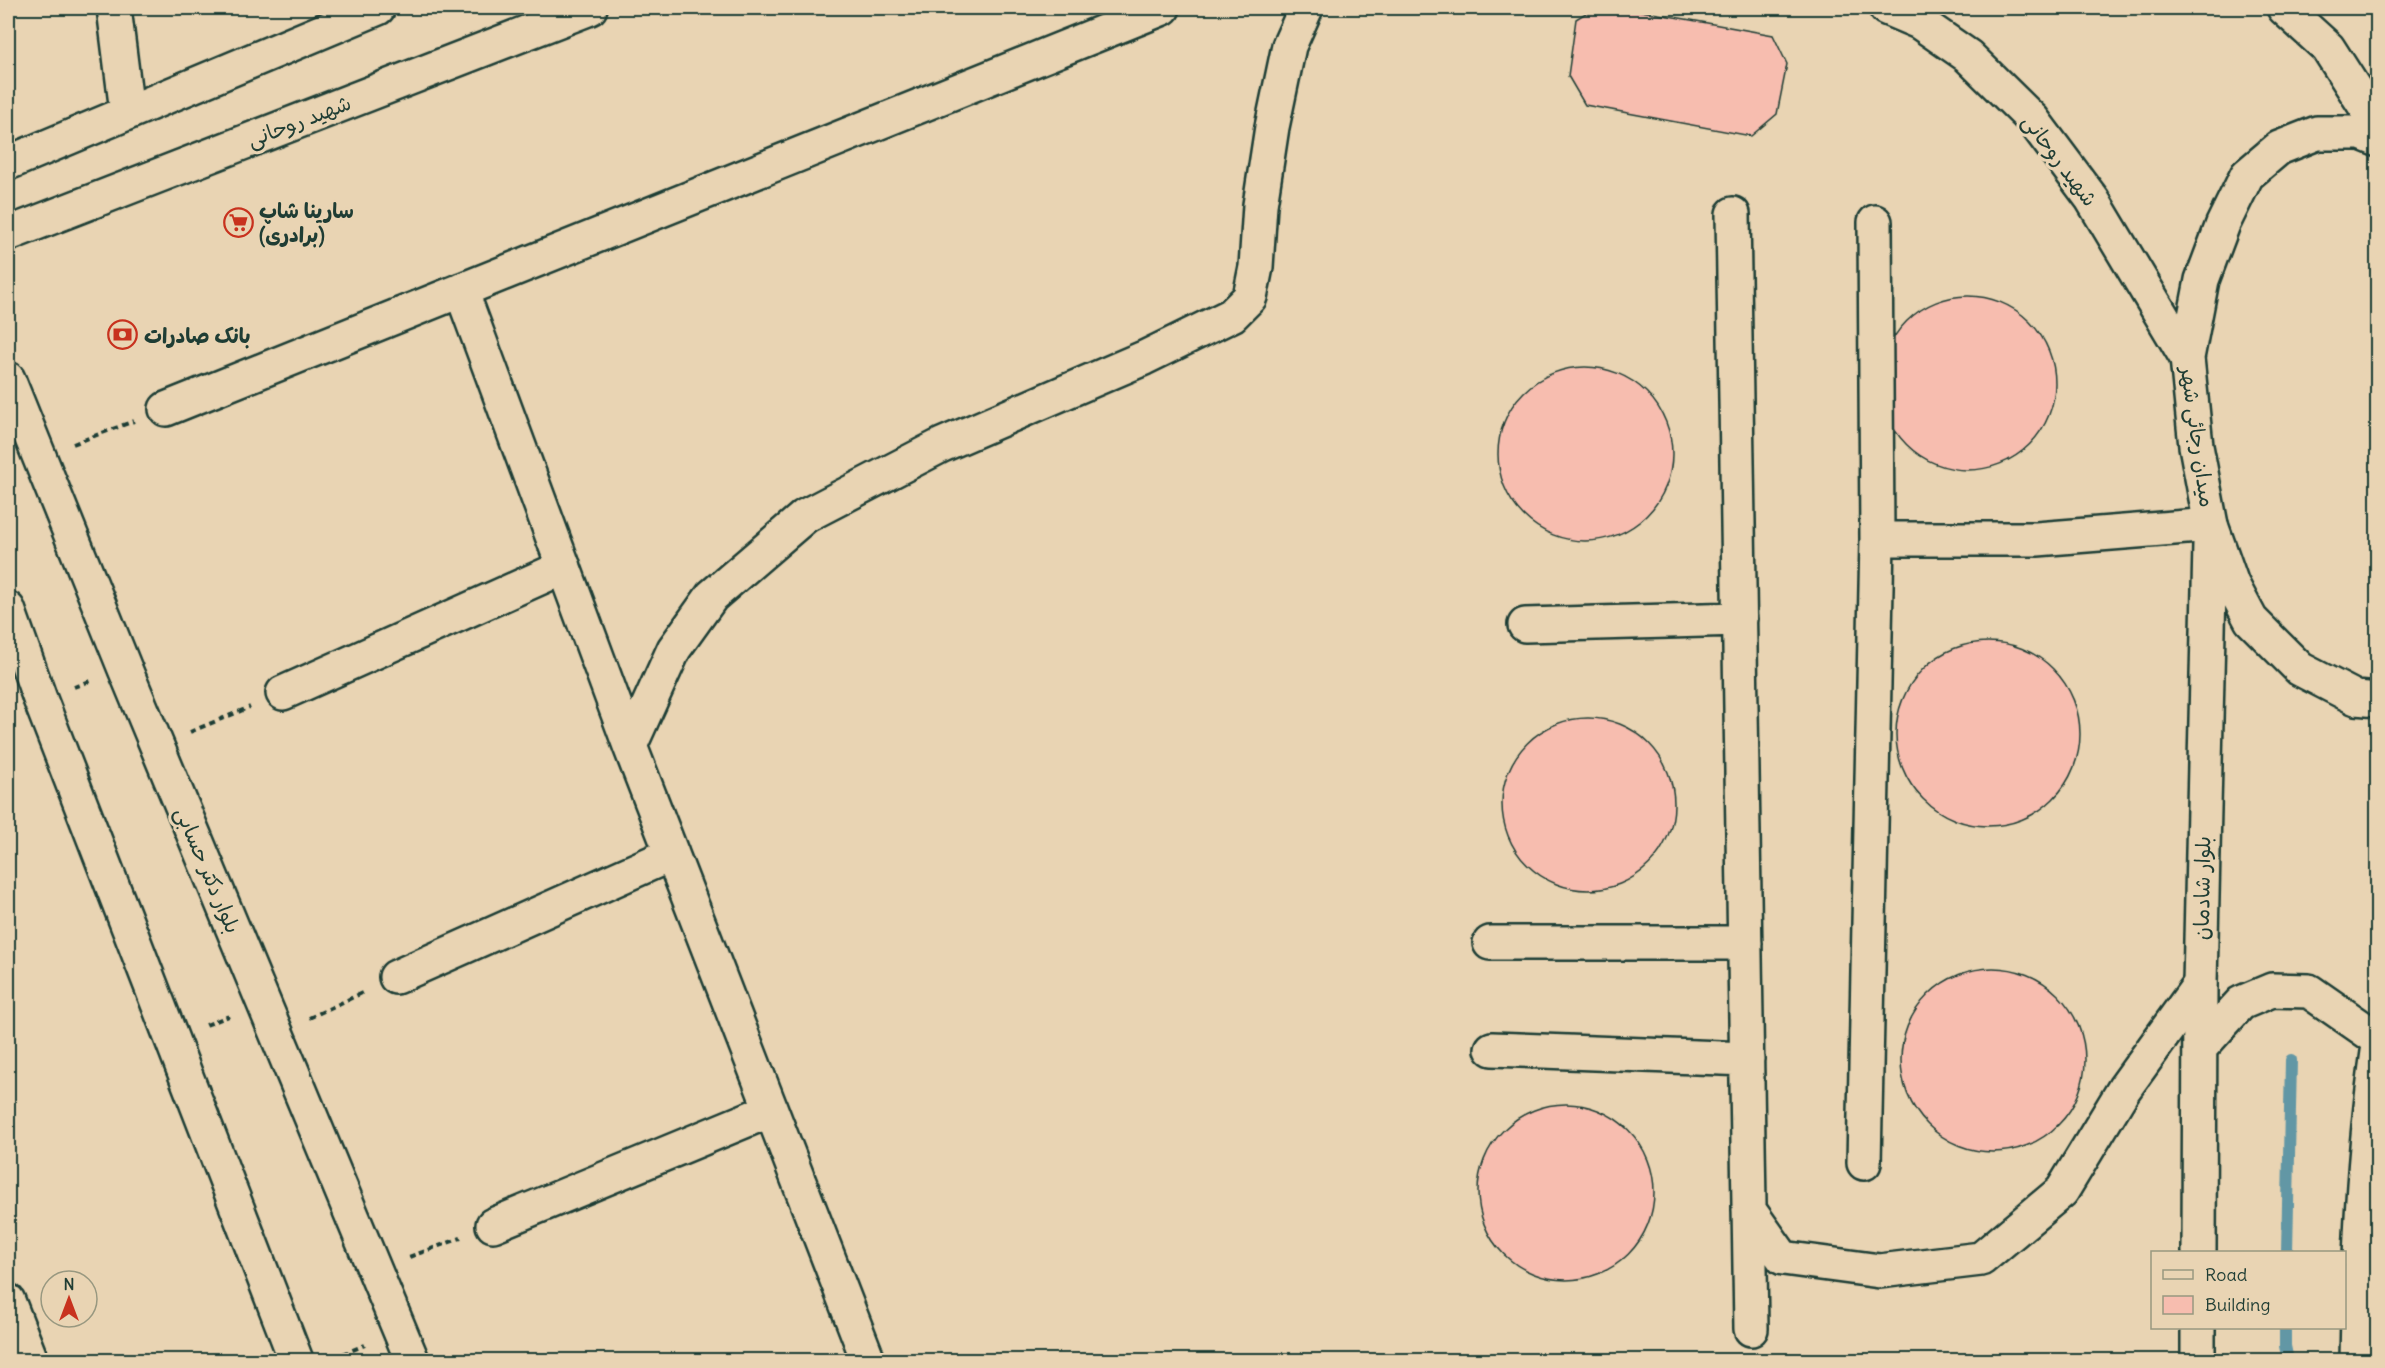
<svg xmlns="http://www.w3.org/2000/svg" width="2385" height="1368" font-family="Delius,'Playpen Sans Arabic',sans-serif">
  <style>
    .lines { fill: none; stroke-linecap: round; stroke-linejoin: round }
    .stream { stroke: #6297a5; stroke-width: 12 }
    .building { fill: #f7bdaf; stroke: #1f3d34; stroke-width: 1.5 }
    .minor-casing { stroke: #1f3d34; stroke-width: 38 }
    .major-casing { stroke: #1f3d34; stroke-width: 38 }
    .path { stroke: #1f3d34; stroke-width: 4; stroke-dasharray: 6 4.5; stroke-linecap: butt }
    .minor { stroke: #e9d4b3; stroke-width: 33 }
    .major { stroke: #e9d4b3; stroke-width: 33 }
    .labels { text-anchor: middle; dominant-baseline: central; stroke-width: 6; stroke-linejoin: round; paint-order: stroke }
    .street-label { font-size: 21px; fill: #1f3d34; stroke: #e9d4b3 }
    .poi-label { font-size: 21px; font-weight: bold; fill: #1f3d34; stroke: #e9d4b3; text-anchor: start }
  </style>
  <rect width="100%" height="100%" fill="#e9d4b3"/>
  <filter id="ink" filterUnits="userSpaceOnUse"><feTurbulence type="fractalNoise" baseFrequency=".0167" numOctaves="2"/><feDisplacementMap in="SourceGraphic" scale="12" xChannelSelector="R" yChannelSelector="G"/><feConvolveMatrix kernelMatrix="1 2 1 2 8 2 1 2 1" color-interpolation-filters="sRGB"/></filter>
  <g filter="url(#ink)">
    <g class="lines">
      <path class="stream" d="M 2287,1252 L 2291,1060
        M 2285,1328 L 2285,1346 L 2288,1360"/>
    </g>
    <path class="building" d="M 1594,8 L 1625,8 L 1773,35 L 1787,64 L 1777,114 L 1751,136 L 1585,105 L 1568,76 L 1576,19 Z
      M1881 383a87 87 0 1 1 174 0a87 87 0 1 1-174 0Z
      M1498 454a87 87 0 1 1 174 0a87 87 0 1 1-174 0Z
      M1896 734a92 92 0 1 1 184 0a92 92 0 1 1-184 0Z
      M1502 804a86 86 0 1 1 172 0a86 86 0 1 1-172 0Z
      M1901 1060a92 92 0 1 1 184 0a92 92 0 1 1-184 0Z
      M1478 1192a88 88 0 1 1 176 0a88 88 0 1 1-176 0Z"/>
    <g class="lines">
      <defs>
        <path id="minor" d="M 114,8 L 127,112
          M 1733,214 L 1751,1329
          M 461,290 L 630,746
          M 166,409 L 1163,8
          M 1877,539 L 2037,539 L 2211,525
          M 1525,625 L 1740,619
          M 283,693 L 564,567
          M 1490,943 L 1745,943
          M 396,977 L 672,854
          M 1492,1049 L 1747,1059
          M 1864,1163 L 1877,539 L 1875,222
          M 1749,1210 L 1783,1258 L 1880,1271 L 1981,1259 L 2062,1191 L 2124,1089 L 2200,984
          M 493,1225 L 771,1110
          M 8,1301 L 31,1360
          M 868,1360 L 630,746 L 674,649 L 712,596 L 805,516 L 942,445 L 1144,358 L 1232,315 L 1250,297 L 1256,267 L 1260,205 L 1272,127 L 1289,46 L 1306,8"/>
        <path id="major" d="M 1886,8 L 1919,22 L 1968,56 L 2033,120 L 2092,199 L 2187,358
          M 2284,8 L 2328,48 L 2378,126
          M 2378,140 L 2361,133 L 2317,133 L 2279,148 L 2247,175 L 2223,224 L 2202,280 L 2187,358 L 2196,446 L 2211,525 L 2232,584 L 2251,620 L 2300,669 L 2356,698 L 2378,700
          M 8,163 L 378,8
          M 8,234 L 590,8
          M 8,379 L 125,669 L 412,1360
          M 8,609 L 40,699 L 296,1360
          M 2201,1047 L 2241,1003 L 2272,990 L 2309,991 L 2378,1039
          M 2199,1252 L 2200,984 L 2210,544
          M 2198,1360 L 2198,1328
          M 2357,1360 C 2359,1258 2363,1154 2378,1052"/>
      </defs>
      <use href="#minor" class="minor-casing"/>
      <use href="#major" class="major-casing"/>
      <path class="path" d="M 73,444 L 134,421
        M 74,687 L 90,681
        M 190,732 L 250,707
        M 309,1018 L 362,993
        M 206,1025 L 229,1016
        M 409,1257 L 461,1238
        M 333,1358 L 365,1345"/>
      <use href="#minor" class="minor"/>
      <use href="#major" class="major"/>
    </g>
  </g>
  <defs>
    <symbol id="supermarket-ring" viewBox="-11 -11 22 22"><circle r="9.5" fill="#e9d4b3" stroke="#c8321e" stroke-width="1.5"/><path d="M-6-5.5h2.5l.6 2H6L4.5 2H-2.5L-4.4-4H-6ZM-1.5 3.2a1.3 1.3 0 1 0 .1 0ZM3 3.2a1.3 1.3 0 1 0 .1 0Z" fill="#c8321e"/></symbol>
    <symbol id="bank-ring" viewBox="-11 -11 22 22"><circle r="9.5" fill="#e9d4b3" stroke="#c8321e" stroke-width="1.5"/><path d="M-6-4H6V4H-6ZM0-2.3a2.3 2.3 0 1 0 0 4.6a2.3 2.3 0 1 0 0-4.6Z" fill="#c8321e"/></symbol>
  </defs>
  <g fill-rule="evenodd">
    <use href="#supermarket-ring" x="222" y="206" width="33" height="33"/>
    <use href="#bank-ring" x="106" y="318" width="33" height="33"/>
  </g>
  <g class="labels">
    <g class="street-label">
      <text transform="translate(299 121) rotate(-21)">شهید روحانی</text>
      <text transform="translate(2060 160) rotate(53)">شهید روحانی</text>
      <text transform="translate(2198 437) rotate(82)">میدان رجائی شهر</text>
      <text transform="translate(208 870) rotate(67)">بلوار دکتر حسابی</text>
      <text transform="translate(2202 888) rotate(-89)">بلوار شادمان</text>
    </g>
    <g class="poi-label">
      <text x="259" y="210">سارینا شاپ<tspan x="259" dy="24">(برادری)</tspan></text>
      <text x="144" y="335">بانک صادرات</text>
    </g>
  </g>
  <rect width="2385" height="1368" fill="none" stroke="#e9d4b3" stroke-width="30"/>
  <rect x="15" y="15" width="2355" height="1338" fill="none" stroke="#1f3d34" stroke-width="2" filter="url(#ink)"/>
  <rect x="2151" y="1251" width="195" height="78" fill="#e9d4b3" stroke="#989880" stroke-width="1.5"/>
  <rect x="2163" y="1270" width="30" height="9" fill="#e9d4b3" stroke="#989880" stroke-width="1.5"/>
  <text x="2205" y="1281" font-size="18" fill="#1f3d34">Road</text>
  <rect x="2163" y="1296" width="30" height="18" fill="#f7bdaf" stroke="#989880" stroke-width="1.5"/>
  <text x="2205" y="1311" font-size="18" fill="#1f3d34">Building</text>
  <g transform="translate(69 1299)"><circle r="28" fill="#e9d4b3" stroke="#989880" stroke-width="1.5"/>
  <path d="M0-4.5L10 22L0 15L-10 22Z" fill="#c8321e"/>
  <text y="-9" font-size="16" font-weight="bold" text-anchor="middle" fill="#1f3d34">N</text>
  </g>
</svg>
